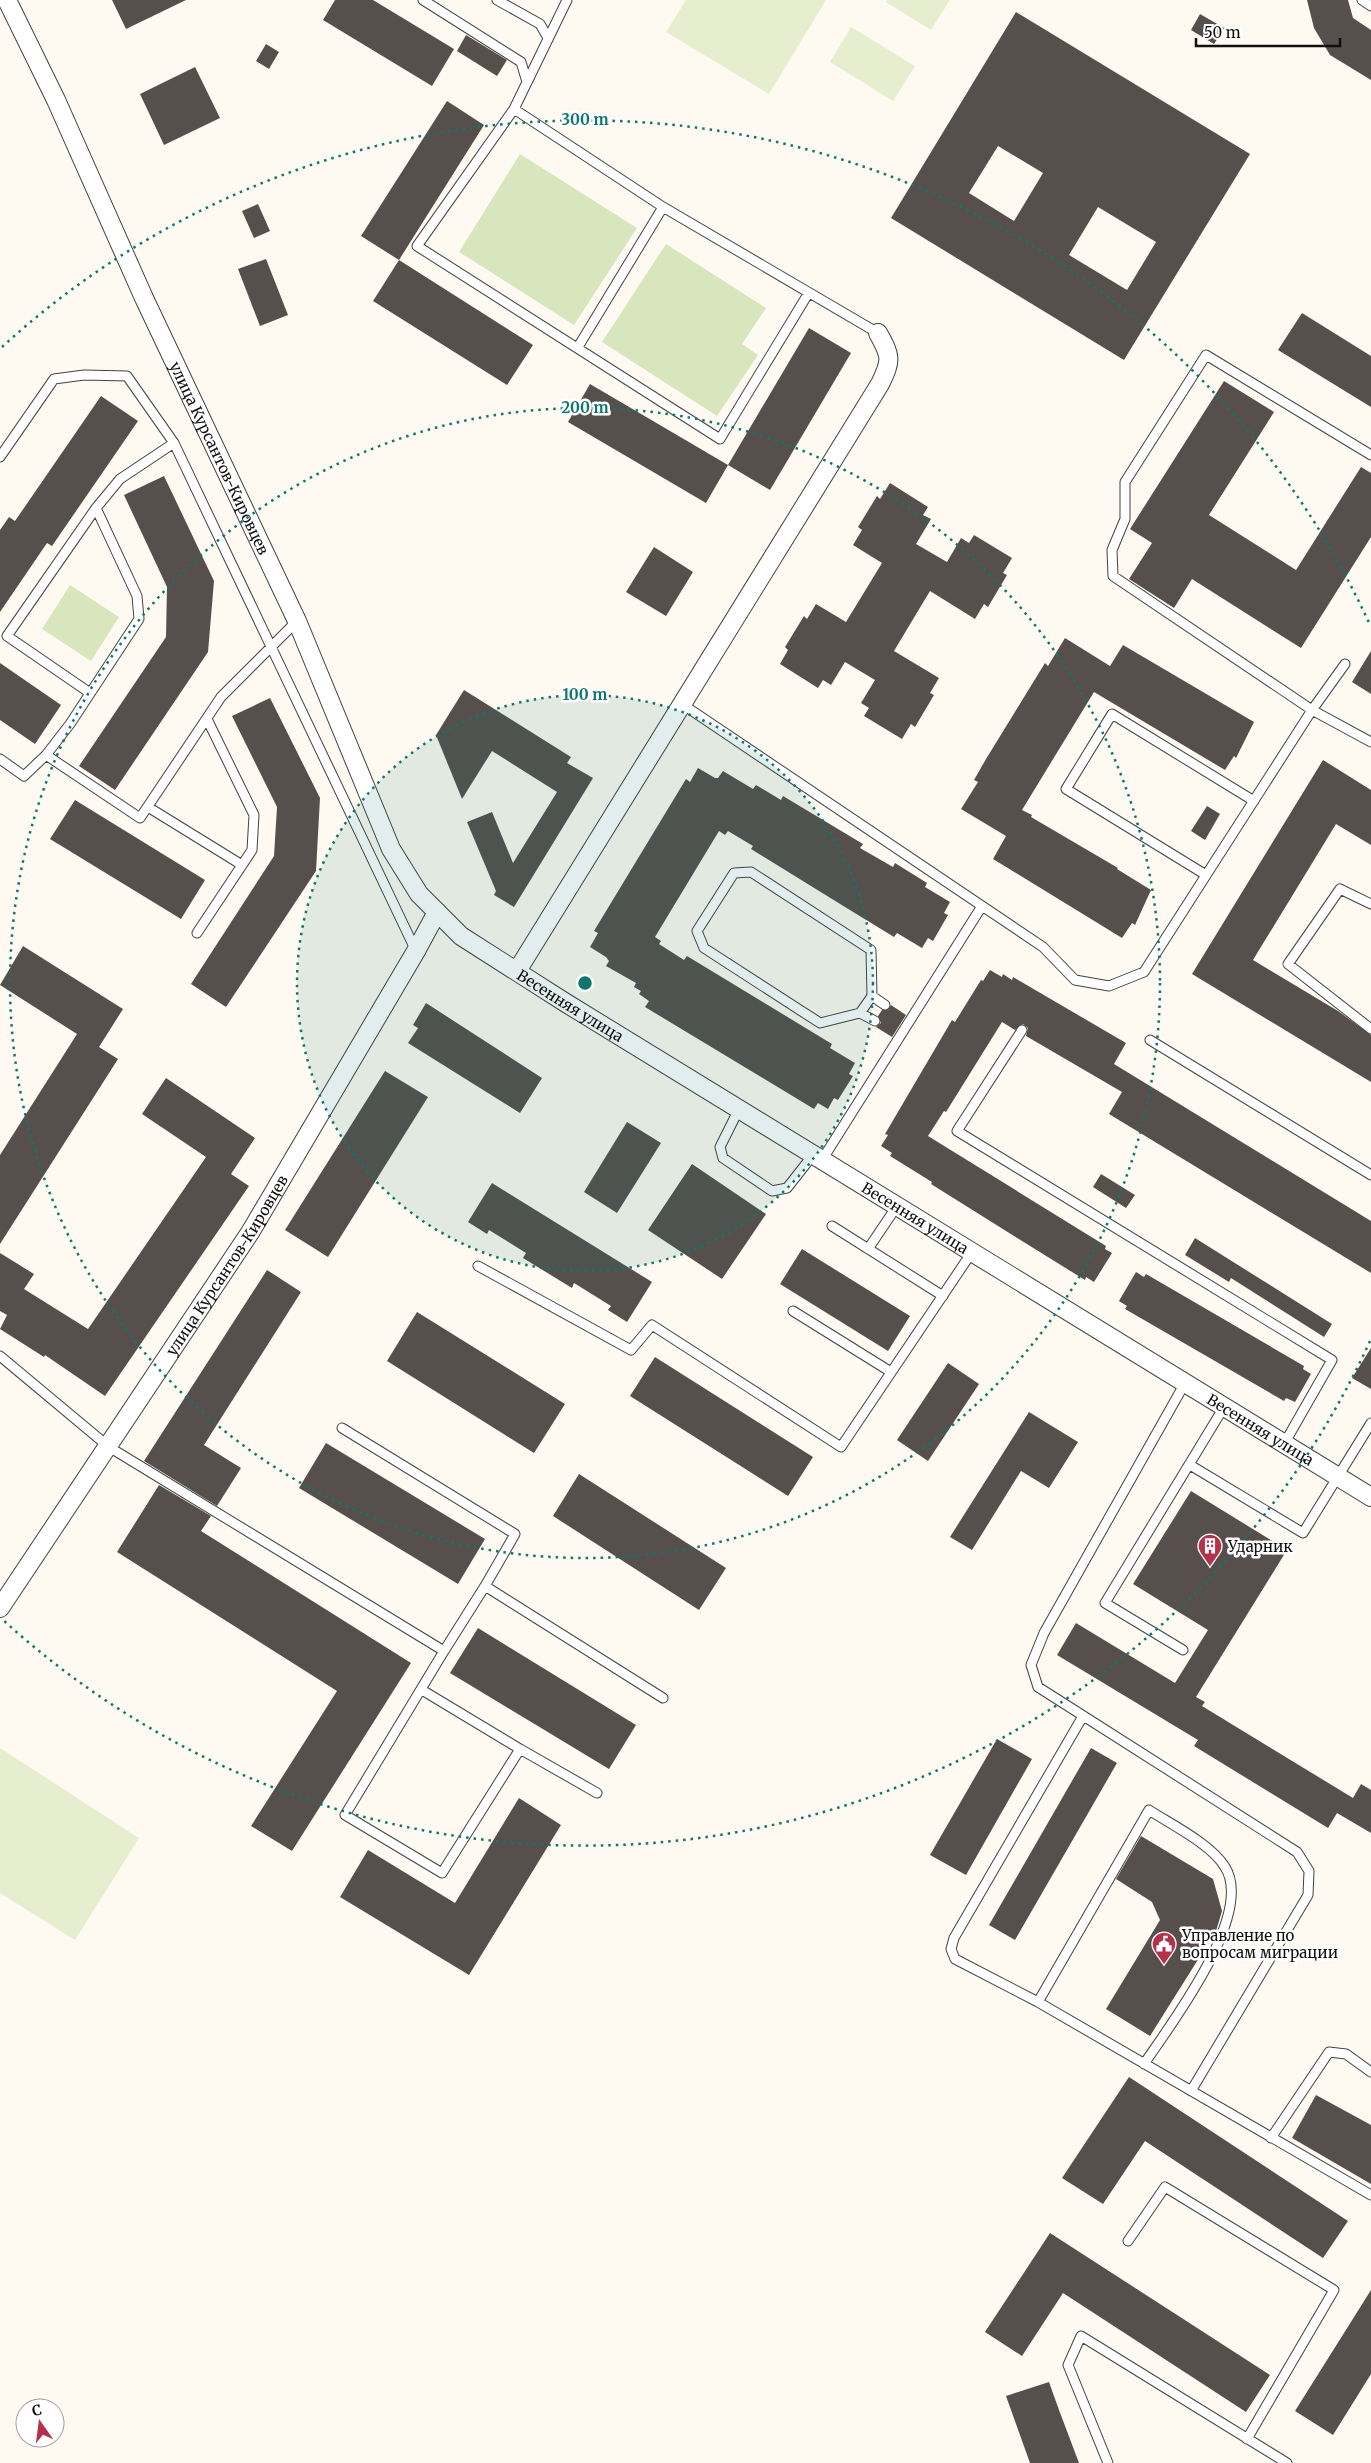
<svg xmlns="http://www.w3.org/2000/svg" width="1371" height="2463" font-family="Merriweather,serif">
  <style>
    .green { fill: #d8e6be }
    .pitch { fill: #e7eecf }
    .building { fill: #574f4c; fill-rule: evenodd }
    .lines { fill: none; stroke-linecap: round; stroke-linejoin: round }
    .lane-casing { stroke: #424242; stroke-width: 11 }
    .street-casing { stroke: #424242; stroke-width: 20 }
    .lane { stroke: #fff; stroke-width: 9 }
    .street { stroke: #fff; stroke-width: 18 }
    .ring { fill: none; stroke: #0f766e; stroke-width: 2.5; stroke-dasharray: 2.5 5 }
    .labels { text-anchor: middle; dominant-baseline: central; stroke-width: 5; stroke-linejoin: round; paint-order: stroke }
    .street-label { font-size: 15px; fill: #0f0f0f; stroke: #fff }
    .poi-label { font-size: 15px; fill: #0f0f0f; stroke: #fff; text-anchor: start }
    .centre { fill: #0f766e; stroke: #fff; stroke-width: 2.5 }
    .ring-label { font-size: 15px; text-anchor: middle; font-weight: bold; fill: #0f766e; stroke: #fff; stroke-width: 5; stroke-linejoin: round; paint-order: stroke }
  </style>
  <rect width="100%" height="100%" fill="#fefaf2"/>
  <path class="green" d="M 520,154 L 637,228 L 574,325 L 459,252 Z
    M 666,244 L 766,308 L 742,344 L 758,355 L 717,416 L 602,342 Z
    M 70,585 L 119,617 L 91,661 L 42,629 Z"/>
  <path class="pitch" d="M 686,0 L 826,0 L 769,94 L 666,32 Z
    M 887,0 L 950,0 L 931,30 L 886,2 Z
    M 851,27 L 915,66 L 893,101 L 830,62 Z
    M 0,1748 L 139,1838 L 75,1940 L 0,1893 Z"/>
  <path class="building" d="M 112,0 L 186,0 L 126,29 Z
    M 335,0 L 373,0 L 454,49 L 432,86 L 323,20 Z
    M 1307,0 L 1348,0 L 1353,18 L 1371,30 L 1371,80 L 1330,55 L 1314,28 Z
    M 1016,12 L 1250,154 L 1124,360 L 891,218 ZM 998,146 L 1043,173 L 1014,221 L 969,193 ZM 1098,207 L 1156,242 L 1127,290 L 1069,255 Z
    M 1200,14 L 1224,28 L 1214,44 L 1191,30 Z
    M 466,35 L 507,60 L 497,76 L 457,51 Z
    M 266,44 L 279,52 L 269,69 L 256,61 Z
    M 195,67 L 220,118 L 164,145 L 140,94 Z
    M 447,101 L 484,125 L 399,260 L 361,236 Z
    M 258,204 L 270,231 L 254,238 L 242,211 Z
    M 266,259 L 288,315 L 260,326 L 238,269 Z
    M 399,260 L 533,345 L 507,385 L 373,301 Z
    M 1302,313 L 1371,356 L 1371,407 L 1278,350 Z
    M 809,328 L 851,353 L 770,490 L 728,465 Z
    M 1224,381 L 1274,412 L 1209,515 L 1296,570 L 1361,467 L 1371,473 L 1371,537 L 1301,648 L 1192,579 L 1174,608 L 1129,579 L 1152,543 L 1130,529 Z
    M 590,384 L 728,465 L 706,503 L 568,422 Z
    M 101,396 L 138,421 L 52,546 L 47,543 L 0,612 L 0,530 L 9,517 L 15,521 Z
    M 164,476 L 214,581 L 208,652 L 115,790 L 79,766 L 166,637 L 167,587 L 124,495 Z
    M 890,483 L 928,507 L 923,515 L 931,519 L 916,544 L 947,562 L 961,538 L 969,543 L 974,535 L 1012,558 L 1003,573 L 1007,575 L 988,607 L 984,604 L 975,619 L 930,591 L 894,651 L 939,678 L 930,693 L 934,695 L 915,727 L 911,724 L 902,739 L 864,716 L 869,708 L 861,703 L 875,680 L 845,662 L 831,685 L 823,680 L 818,688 L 780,664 L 788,650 L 785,647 L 804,616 L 807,619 L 816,604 L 846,622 L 882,563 L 853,545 L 862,530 L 858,527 L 877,496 L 880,499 Z
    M 654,547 L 693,572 L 666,616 L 626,592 Z
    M 1065,638 L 1110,666 L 1123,645 L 1254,722 L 1236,758 L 1234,756 L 1225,770 L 1094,692 L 1022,810 L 1032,815 L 1031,817 L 1118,868 L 1117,869 L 1151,890 L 1135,925 L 1132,923 L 1122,938 L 993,859 L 1006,836 L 961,809 L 978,782 L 974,780 L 986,759 L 1045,663 L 1048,666 Z
    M 1371,651 L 1371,694 L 1352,682 Z
    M 0,663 L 61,705 L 35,744 L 0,720 Z
    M 464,690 L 571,757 L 567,763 L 593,778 L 514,907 L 494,895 L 496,891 L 467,822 L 492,812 L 513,863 L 557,792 L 492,751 L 462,799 L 436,735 Z
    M 270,698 L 320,798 L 316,871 L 226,1007 L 191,984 L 274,856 L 277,807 L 232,716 Z
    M 1323,760 L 1371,790 L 1371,845 L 1336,824 L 1253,960 L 1338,1011 L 1371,1035 L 1371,1082 L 1192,974 Z
    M 698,768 L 715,778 L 718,778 L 723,771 L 753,789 L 756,785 L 781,800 L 783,796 L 863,844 L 860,848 L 893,867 L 895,863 L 927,883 L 925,887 L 950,902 L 944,913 L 948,915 L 933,941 L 928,938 L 922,948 L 897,933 L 894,937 L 845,907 L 751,849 L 753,846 L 728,831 L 725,835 L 719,831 L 655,937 L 661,941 L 659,944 L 684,960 L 687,956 L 832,1044 L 830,1048 L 855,1063 L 849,1074 L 853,1076 L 838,1100 L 834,1098 L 828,1109 L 818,1103 L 814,1109 L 645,1007 L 649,1001 L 639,994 L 641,991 L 634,987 L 636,983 L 606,966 L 609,961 L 606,957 L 590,947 L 598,933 L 594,931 L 686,779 L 690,782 Z
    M 75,800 L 205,880 L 181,919 L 50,839 Z
    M 1207,806 L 1220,814 L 1205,840 L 1191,831 Z
    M 23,946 L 123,1009 L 99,1047 L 118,1059 L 0,1244 L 0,1155 L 77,1034 L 0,985 Z
    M 990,970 L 1002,977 L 1003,974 L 1012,980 L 1013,977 L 1126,1043 L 1114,1064 L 1371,1221 L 1371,1273 L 1109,1114 L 1122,1092 L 1026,1036 L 1028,1028 L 1023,1024 L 1015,1030 L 1002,1022 L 946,1112 L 944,1111 L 928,1136 L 1106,1246 L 1105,1249 L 1112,1253 L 1094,1282 L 1086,1277 L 1085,1280 L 1043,1254 L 931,1184 L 932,1182 L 890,1156 L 892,1153 L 881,1146 L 888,1135 L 885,1134 L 952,1020 L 955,1022 L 981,980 L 983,981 Z
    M 426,1003 L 542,1078 L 520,1113 L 408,1043 L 418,1028 L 413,1025 Z
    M 891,1005 L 906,1015 L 892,1037 L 876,1027 L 881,1023 L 878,1016 L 882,1010 L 888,1010 Z
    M 385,1071 L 428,1097 L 328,1257 L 285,1230 Z
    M 166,1078 L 255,1138 L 231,1174 L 249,1186 L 105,1396 L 45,1355 L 44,1357 L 0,1329 L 7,1315 L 0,1311 L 0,1253 L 34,1274 L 24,1289 L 88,1329 L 206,1157 L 142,1114 Z
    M 627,1122 L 661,1143 L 617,1213 L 584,1192 Z
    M 692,1164 L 766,1214 L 722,1279 L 648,1230 Z
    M 1101,1174 L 1135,1195 L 1126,1208 L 1093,1187 Z
    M 492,1183 L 652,1282 L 627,1322 L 608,1310 L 611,1306 L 574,1283 L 572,1288 L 523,1258 L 526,1253 L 489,1230 L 487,1234 L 468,1222 Z
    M 1195,1238 L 1332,1324 L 1324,1337 L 1231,1278 L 1229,1282 L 1185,1255 Z
    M 802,1249 L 910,1316 L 888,1351 L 780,1284 Z
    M 267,1270 L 301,1292 L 204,1445 L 241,1468 L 217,1506 L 144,1461 Z
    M 1136,1272 L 1144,1277 L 1146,1274 L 1304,1366 L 1303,1369 L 1311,1374 L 1295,1402 L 1286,1398 L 1284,1401 L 1125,1309 L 1127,1306 L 1119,1301 Z
    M 417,1312 L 565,1404 L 534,1453 L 387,1361 Z
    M 1371,1348 L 1371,1389 L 1352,1378 Z
    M 655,1357 L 813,1457 L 788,1496 L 630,1396 Z
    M 948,1363 L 979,1384 L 928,1461 L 897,1440 Z
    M 1029,1412 L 1078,1442 L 1049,1488 L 1021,1471 L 972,1550 L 950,1537 Z
    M 326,1443 L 485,1539 L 458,1584 L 299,1488 Z
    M 579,1474 L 726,1568 L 699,1610 L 553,1516 Z
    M 159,1485 L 211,1516 L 201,1531 L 411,1663 L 292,1851 L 251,1826 L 337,1691 L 117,1552 Z
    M 1191,1491 L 1287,1550 L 1196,1697 L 1205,1702 L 1202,1706 L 1353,1798 L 1361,1784 L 1371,1790 L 1371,1833 L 1337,1813 L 1328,1828 L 1194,1746 L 1198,1740 L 1057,1655 L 1076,1623 L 1175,1683 L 1208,1630 L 1133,1584 Z
    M 478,1628 L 636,1725 L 609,1769 L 450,1673 Z
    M 997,1739 L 1032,1759 L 966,1875 L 930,1855 Z
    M 1091,1748 L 1117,1763 L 1015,1940 L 989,1925 Z
    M 519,1798 L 561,1825 L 469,1975 L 340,1897 L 368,1850 L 455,1903 Z
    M 1141,1836 L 1213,1879 L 1222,1911 L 1216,1931 L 1150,2036 L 1106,2009 L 1160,1920 L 1152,1902 L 1116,1879 Z
    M 1129,2077 L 1348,2221 L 1323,2258 L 1145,2141 L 1103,2204 L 1062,2178 Z
    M 1316,2095 L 1371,2125 L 1371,2184 L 1292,2138 Z
    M 1050,2233 L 1270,2375 L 1246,2412 L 1063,2293 L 1022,2356 L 985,2332 Z
    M 1371,2290 L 1371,2374 L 1333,2435 L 1295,2411 Z
    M 1049,2382 L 1059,2410 L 1079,2463 L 1030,2463 L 1006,2396 Z"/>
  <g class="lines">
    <defs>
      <path id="lane" d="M 423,0 L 521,62 L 527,82
        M 497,0 L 540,24 L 548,38
        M 567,0 L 514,109 L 663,207 L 578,347
        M 1362,0 L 1371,6
        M 514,109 L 417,246 L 720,439 L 808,294
        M 663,207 L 878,333
        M 0,457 L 54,379 L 84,375 L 127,376 L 174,443 L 416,951
        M 1345,664 L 1312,710 L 1371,742
        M 90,693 L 7,636 L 96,508 L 120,479 L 174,443
        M 682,704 L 1043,947 L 1075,980 L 1109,986 L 1144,972 L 1312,710 L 1113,576 L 1112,550 L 1125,519 L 1125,482 L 1206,355 L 1371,455
        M 46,755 L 140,818 L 221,697 L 297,621
        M 0,759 L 24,776 L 46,755 L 70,724 L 139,619 L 137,596 L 96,508
        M 148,807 L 242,865
        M 751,872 L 871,950 L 872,996 L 860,1013 L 820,1023 L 704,948 L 697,931 L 734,873 Z
        M 1206,875 L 1066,789 L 1112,714 L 1254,801
        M 1371,904 L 1340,889 L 1288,964 L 1371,1029
        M 197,933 L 252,850 L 254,815 L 207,719
        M 872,996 L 885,1005
        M 860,1013 L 875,1021
        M 1022,1030 L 957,1131 L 1332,1360 L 1284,1444
        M 1150,1040 L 1371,1175
        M 739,1109 L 720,1147 L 723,1158 L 772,1191 L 787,1188 L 813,1155
        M 822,1160 L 982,906
        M 832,1226 L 943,1296
        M 868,1249 L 897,1206
        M 478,1266 L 631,1350 L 652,1325 L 841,1447 L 972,1252
        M 793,1311 L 891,1372
        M 0,1356 L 109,1447 L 444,1651 L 485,1586 L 663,1698
        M 1185,1383 L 1044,1633 L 1031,1665 L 1038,1687 L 1297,1852 L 1309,1871 L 1308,1895 L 1191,2091
        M 342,1428 L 515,1534 L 485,1586
        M 1190,1465 L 1303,1533 L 1371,1423
        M 1183,1650 L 1105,1603 L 1224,1407
        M 422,1690 L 520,1749 L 442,1873 L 345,1815 L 444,1651
        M 520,1749 L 597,1793
        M 1038,2002 L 955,1959 L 951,1949 L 954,1938 L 1083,1716
        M 1144,2064 C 1171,2024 1255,1914 1225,1867 C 1211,1844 1172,1825 1149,1810 L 1038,2002 C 1149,2067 1260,2131 1371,2195
        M 1271,2138 L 1329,2052 L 1346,2054 L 1371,2072
        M 1128,2241 L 1165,2187 L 1334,2290 L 1247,2439
        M 1108,2463 L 1068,2365 L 1081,2336 L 1287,2463"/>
      <g id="street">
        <path id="s1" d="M 7,0 L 56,100 L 144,298 L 297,621 L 391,849 L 419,894 L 461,936 L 566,1003 L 1371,1497"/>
        <path d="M 517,971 L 880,384 C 892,360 891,356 878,333"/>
        <path id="s2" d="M 0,1608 L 251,1231 L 416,951 L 437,912"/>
      </g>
    </defs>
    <use href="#lane" class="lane-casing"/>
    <use href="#street" class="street-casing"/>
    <use href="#lane" class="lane"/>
    <use href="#street" class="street"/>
  </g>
  <circle cx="585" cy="983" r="288" fill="#0f766e" fill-opacity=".12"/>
  <g class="ring">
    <circle cx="585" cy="983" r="288"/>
    <circle cx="585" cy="983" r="575"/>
    <path d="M1370 1341A863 863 0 0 1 2 1619M2 347A863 863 0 0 1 1370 625"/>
  </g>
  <defs>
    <symbol id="building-pin" viewBox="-11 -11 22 30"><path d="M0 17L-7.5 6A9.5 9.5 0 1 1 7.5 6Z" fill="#b3324a" stroke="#fff"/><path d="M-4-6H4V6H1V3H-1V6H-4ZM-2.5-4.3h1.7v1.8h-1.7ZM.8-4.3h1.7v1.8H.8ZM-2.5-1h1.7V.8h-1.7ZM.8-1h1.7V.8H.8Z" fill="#fff"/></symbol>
    <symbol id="civic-pin" viewBox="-11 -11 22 30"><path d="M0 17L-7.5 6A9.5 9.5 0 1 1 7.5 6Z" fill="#b3324a" stroke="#fff"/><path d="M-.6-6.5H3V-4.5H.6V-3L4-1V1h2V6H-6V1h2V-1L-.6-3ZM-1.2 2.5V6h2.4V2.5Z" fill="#fff"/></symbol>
  </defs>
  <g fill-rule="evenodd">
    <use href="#building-pin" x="1196" y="1532" width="28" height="38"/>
    <use href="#civic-pin" x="1150" y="1930" width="28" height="38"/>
  </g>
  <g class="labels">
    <g class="street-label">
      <text stroke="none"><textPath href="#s1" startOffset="505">улица Курсантов-Кировцев</textPath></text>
      <text stroke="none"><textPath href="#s1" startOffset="1174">Весенняя улица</textPath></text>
      <text stroke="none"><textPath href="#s1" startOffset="1579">Весенняя улица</textPath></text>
      <text stroke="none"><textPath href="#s2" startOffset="411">улица Курсантов-Кировцев</textPath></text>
      <text stroke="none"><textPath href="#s1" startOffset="1984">Весенняя улица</textPath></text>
    </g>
    <g class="poi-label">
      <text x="1228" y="1546">Ударник</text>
      <text x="1182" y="1935">Управление по<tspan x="1182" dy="17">вопросам миграции</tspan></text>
    </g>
  </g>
  <circle cx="585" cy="983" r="8" class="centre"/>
  <g class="ring-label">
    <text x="585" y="125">300 m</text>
    <text x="585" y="413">200 m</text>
    <text x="585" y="700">100 m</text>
  </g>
  <g transform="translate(40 2423) rotate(346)"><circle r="24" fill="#ffffff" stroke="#9f9f9f"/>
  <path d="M0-4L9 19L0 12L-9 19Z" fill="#b3324a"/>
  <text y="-8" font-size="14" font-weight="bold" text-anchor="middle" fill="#0f0f0f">С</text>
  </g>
  <path d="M1196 38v8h144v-8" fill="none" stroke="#0f0f0f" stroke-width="2.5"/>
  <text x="1204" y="38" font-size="15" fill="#0f0f0f" stroke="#ffffff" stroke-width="4" paint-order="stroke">50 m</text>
</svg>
